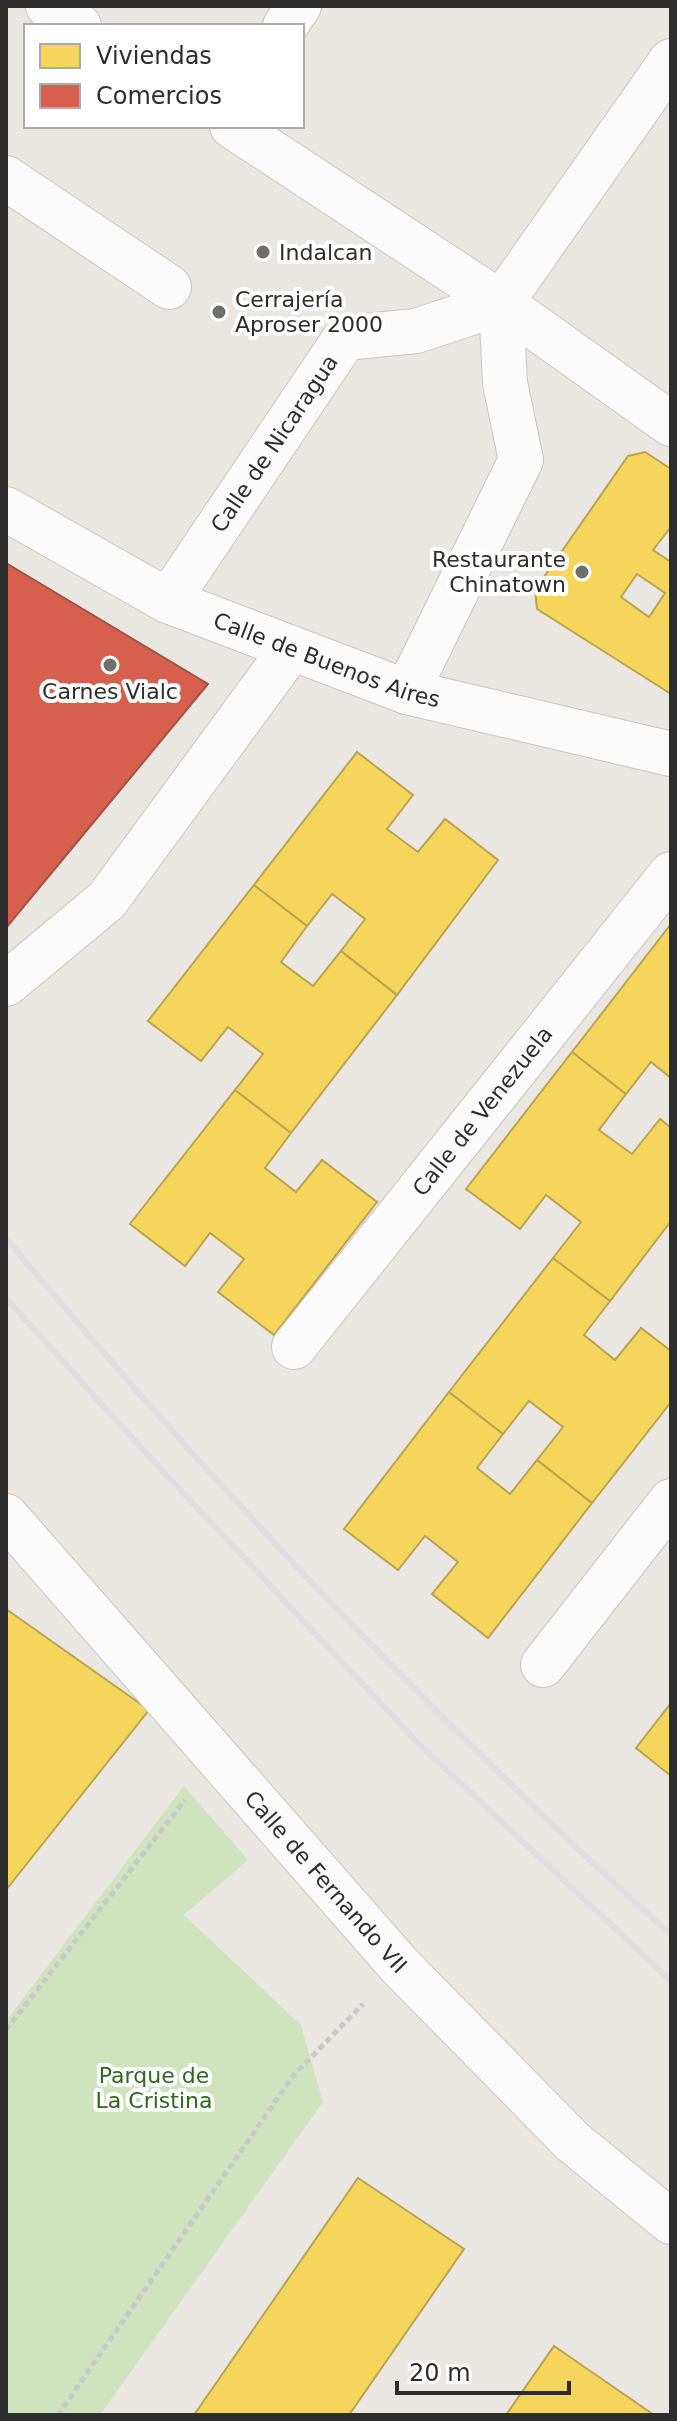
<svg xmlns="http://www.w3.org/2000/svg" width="677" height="2421" font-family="'DejaVu Sans',sans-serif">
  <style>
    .green { fill: #cee3be }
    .homes { fill: #f6d55c; stroke: #baa34e; stroke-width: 2; fill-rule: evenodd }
    .shops { fill: #d6604d; stroke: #a35143; stroke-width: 2 }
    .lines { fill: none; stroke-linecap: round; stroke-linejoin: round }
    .pedestrian-casing { stroke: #c6c6c5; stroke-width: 46 }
    .minor-casing { stroke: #c6c6c5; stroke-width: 46 }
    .path { stroke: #c8c8c8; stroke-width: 5; stroke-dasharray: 6 4; stroke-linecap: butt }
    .pedestrian { stroke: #fcfbfb; stroke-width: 44 }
    .minor { stroke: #fcfbfb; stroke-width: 44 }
    .rail { stroke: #dfdee0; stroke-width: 6 }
    .poi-dot { fill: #6f6e6d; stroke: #fff; stroke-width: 3 }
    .labels { text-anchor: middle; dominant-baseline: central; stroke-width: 8; stroke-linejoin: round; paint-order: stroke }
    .poi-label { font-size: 22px; fill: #2d2d2d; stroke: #fff; text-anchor: start }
    .street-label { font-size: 22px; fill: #2d2d2d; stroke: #fff }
    .park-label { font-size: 22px; fill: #30671f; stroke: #fff }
  </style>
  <rect width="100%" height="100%" fill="#eae7e3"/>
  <path class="green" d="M 184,1786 L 248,1860 L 184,1915 L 301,2025 L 323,2102 L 100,2415 L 6,2415 L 6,2021 Z"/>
  <path class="homes" d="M 645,452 L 671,469 L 671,527 L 653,550 L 671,562 L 671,694 L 537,609 L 535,590 L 628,456 ZM 637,574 L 665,593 L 649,617 L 621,597 Z
    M 357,752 L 413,795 L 387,829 L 418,852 L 445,819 L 498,860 L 397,995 L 341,951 L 365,919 L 332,894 L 307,926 L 254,885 Z
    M 254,885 L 307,926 L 281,962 L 313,986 L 341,951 L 397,995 L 291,1133 L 235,1090 L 263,1054 L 228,1027 L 201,1061 L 148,1021 Z
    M 671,924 L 671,1078 L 651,1062 L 626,1094 L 572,1052 Z
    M 572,1052 L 626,1094 L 599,1130 L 632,1154 L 660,1119 L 671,1128 L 671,1221 L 610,1301 L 553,1258 L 581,1222 L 546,1195 L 520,1229 L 466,1189 Z
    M 235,1090 L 291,1133 L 265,1168 L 296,1192 L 322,1160 L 377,1202 L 274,1335 L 218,1292 L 244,1259 L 210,1233 L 185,1266 L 130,1224 Z
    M 553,1258 L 610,1301 L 584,1335 L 615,1360 L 641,1328 L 671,1351 L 671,1402 L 592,1503 L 537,1460 L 563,1427 L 529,1401 L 503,1434 L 449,1392 Z
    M 449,1392 L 503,1434 L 477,1468 L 510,1494 L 537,1460 L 592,1503 L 488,1638 L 432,1594 L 458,1562 L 425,1536 L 398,1570 L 344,1529 Z
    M 6,1609 L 149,1710 L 6,1890 Z
    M 671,1703 L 671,1776 L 636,1748 Z
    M 358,2178 L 464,2249 L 349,2415 L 194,2415 Z
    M 554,2346 L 654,2415 L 506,2415 Z"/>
  <path class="shops" d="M 6,563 L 208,684 L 6,928 Z"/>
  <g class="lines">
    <defs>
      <path id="pedestrian" d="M 232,126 L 501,303 L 671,424
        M 6,984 L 107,900 L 291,649
        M 543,1665 L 671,1501"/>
      <g id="minor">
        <path d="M 48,6 L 79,26"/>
        <path d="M 285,26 L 299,6"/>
        <path d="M 6,178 L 169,287"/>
        <path id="s1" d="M 6,509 L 168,601 L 407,692 L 671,754"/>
        <path id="s2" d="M 168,601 L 345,338 L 416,331 L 501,303 L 671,61"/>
        <path d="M 407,692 L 521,460 L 505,383 L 501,303"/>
        <path id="s3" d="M 294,1347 L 671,874"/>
        <path id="s4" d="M 6,1516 L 400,1966 L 573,2142 L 671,2222"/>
      </g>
    </defs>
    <use href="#pedestrian" class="pedestrian-casing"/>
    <use href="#minor" class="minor-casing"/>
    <path class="path" d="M 6,2030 L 185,1800
      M 58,2415 L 293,2076 L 363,2004"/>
    <use href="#pedestrian" class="pedestrian"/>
    <use href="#minor" class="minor"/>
    <path class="rail" d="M 6,1238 C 212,1485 433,1719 671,1935
      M 6,1298 L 143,1450 L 417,1742 L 671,1981"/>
  </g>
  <g class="poi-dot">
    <circle cx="263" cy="252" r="8"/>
    <circle cx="219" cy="312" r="8"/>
    <circle cx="582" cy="572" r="8"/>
    <circle cx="110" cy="665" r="8"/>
  </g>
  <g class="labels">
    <g class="poi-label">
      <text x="279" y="252">Indalcan</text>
      <text x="235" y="299">Cerrajería<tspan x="235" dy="25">Aproser 2000</tspan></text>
      <text x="566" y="559" text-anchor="end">Restaurante<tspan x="566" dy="25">Chinatown</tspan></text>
      <text x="110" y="691" text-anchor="middle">Carnes Vialc</text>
    </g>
    <g class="street-label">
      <text stroke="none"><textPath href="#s2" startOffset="190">Calle de Nicaragua</textPath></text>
      <text stroke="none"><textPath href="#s1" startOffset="356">Calle de Buenos Aires</textPath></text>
      <text stroke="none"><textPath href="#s3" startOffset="302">Calle de Venezuela</textPath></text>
      <text stroke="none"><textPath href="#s4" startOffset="486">Calle de Fernando VII</textPath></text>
    </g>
    <g class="park-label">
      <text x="154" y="2075">Parque de<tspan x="154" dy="25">La Cristina</tspan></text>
    </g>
  </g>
  <rect width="677" height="2421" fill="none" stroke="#2d2d2d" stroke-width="16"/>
  <rect x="24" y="24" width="280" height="104" fill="#ffffff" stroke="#ababab" stroke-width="2"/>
  <rect x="40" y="44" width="40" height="24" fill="#f6d55c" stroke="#ababab" stroke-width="2"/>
  <text x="96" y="64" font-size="24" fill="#2d2d2d">Viviendas</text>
  <rect x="40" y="84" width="40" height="24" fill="#d6604d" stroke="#ababab" stroke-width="2"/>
  <text x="96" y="104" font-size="24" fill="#2d2d2d">Comercios</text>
  <path d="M397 2381v12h172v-12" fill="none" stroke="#2d2d2d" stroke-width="4"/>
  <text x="409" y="2381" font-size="24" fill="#2d2d2d" stroke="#ffffff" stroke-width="6" paint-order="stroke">20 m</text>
</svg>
